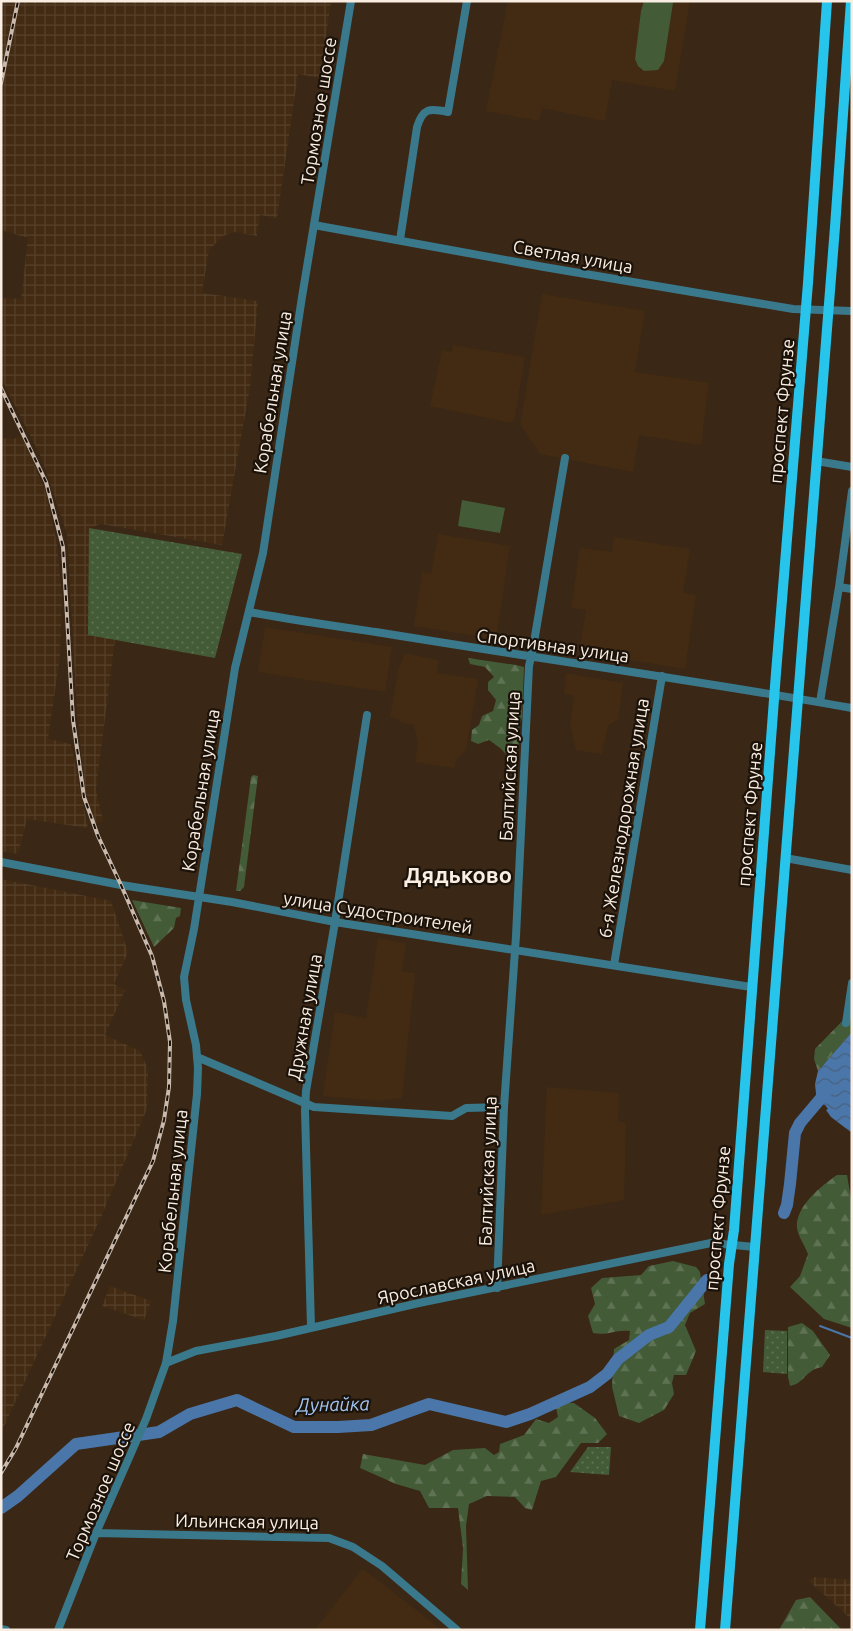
<svg xmlns="http://www.w3.org/2000/svg" width="853" height="1631" font-family="Ubuntu,sans-serif">
  <style>
    .built { fill: #432b13 }
    .industrial { fill: url(#industrial-grid) }
    .grass { fill: #435b37 }
    .forest { fill: url(#forest-firs) }
    .park { fill: url(#park-dots) }
    .water { fill: url(#water-waves) }
    .lines { fill: none; stroke-linecap: round; stroke-linejoin: round }
    .stream { stroke: #4a76aa; stroke-width: 2 }
    .river { stroke: #4a76aa; stroke-width: 12 }
    .minor { stroke: #3a788b; stroke-width: 8 }
    .major { stroke: #27c4eb; stroke-width: 10 }
    .rail-casing { stroke: #c9baad; stroke-width: 4 }
    .rail { stroke: #1b120a; stroke-width: 2; stroke-dasharray: 5.5; stroke-linecap: butt }
    .labels { text-anchor: middle; dominant-baseline: central; stroke-width: 4.5; stroke-linejoin: round; paint-order: stroke }
    .street-label { font-size: 18px; fill: #faede1; stroke: #1b120a }
    .water-label { font-size: 19px; font-style: italic; fill: #a0c4f1; stroke: #1b120a }
    .district-label { font-size: 22px; font-weight: bold; fill: #faede1; stroke: #1b120a }
  </style>
  <defs>
    <pattern id="industrial-grid" width="8" height="8" patternUnits="userSpaceOnUse" patternTransform="scale(1.25)"><rect width="8" height="8" fill="#432b13"/><path d="M0 4h8M4 0v8" fill="none" stroke="#56402a"/></pattern>
    <pattern id="forest-firs" width="22" height="20" patternUnits="userSpaceOnUse" patternTransform="scale(1.25)"><rect width="22" height="20" fill="#435b37"/><path d="M5 1l3.5 6h-7zM16 11l3.5 6h-7z" fill="#5f7354"/></pattern>
    <pattern id="park-dots" width="8" height="8" patternUnits="userSpaceOnUse" patternTransform="scale(1.25)"><rect width="8" height="8" fill="#435b37"/><path d="M2 2h.1M6 6h.1" fill="none" stroke="#5f7354" stroke-width="1.8" stroke-linecap="round"/></pattern>
    <pattern id="water-waves" width="16" height="10" patternUnits="userSpaceOnUse" patternTransform="scale(1.25)"><rect width="16" height="10" fill="#4a76aa"/><path d="M0 5q4-4 8 0t8 0" fill="none" stroke="#4a617c"/></pattern>
  </defs>
  <rect width="100%" height="100%" fill="#3a2715"/>
  <path class="built" d="M 508,1 L 690,1 L 675,91 L 612,80 L 605,121 L 542,108 L 539,121 L 486,111 Z
    M 542,294 L 645,311 L 635,372 L 709,383 L 701,445 L 639,435 L 633,472 L 540,454 L 520,424 Z
    M 453,345 L 525,357 L 515,417 L 511,423 L 430,406 L 442,350 L 452,352 Z
    M 438,534 L 510,546 L 496,639 L 414,626 L 422,572 L 431,574 Z
    M 614,537 L 690,549 L 683,593 L 696,595 L 685,669 L 579,652 L 586,610 L 571,608 L 580,548 L 612,552 Z
    M 265,627 L 392,647 L 385,692 L 258,672 Z
    M 405,653 L 438,660 L 437,673 L 478,679 L 466,750 L 456,760 L 455,768 L 415,762 L 418,744 L 414,725 L 402,723 L 398,719 L 390,717 L 398,670 Z
    M 566,673 L 623,683 L 618,719 L 608,726 L 602,754 L 576,750 L 570,725 L 574,695 L 564,694 Z
    M 378,938 L 406,943 L 402,971 L 415,973 L 402,1098 L 378,1101 L 323,1096 L 335,1012 L 366,1018 Z
    M 547,1087 L 619,1093 L 618,1121 L 626,1123 L 624,1200 L 541,1215 Z
    M 362,1569 L 375,1578 L 442,1630 L 315,1630 Z"/>
  <path class="industrial" d="M 1,1 L 331,1 L 320,78 L 298,74 L 277,218 L 260,215 L 257,236 L 234,232 L 223,236 L 209,250 L 202,293 L 258,301 L 250,387 L 222,545 L 101,524 L 89,528 L 88,634 L 115,640 L 96,789 L 103,821 L 95,824 L 85,790 L 77,711 L 67,534 L 42,459 L 5,386 L 1,374 L 1,298 L 21,299 L 28,238 L 1,230 Z
    M 22,436 L 45,490 L 57,543 L 62,597 L 60,656 L 48,739 L 71,744 L 88,828 L 27,819 L 18,854 L 1,851 L 1,438 L 13,439 Z
    M 1,879 L 111,901 L 128,952 L 114,984 L 125,990 L 105,1035 L 140,1051 L 148,1069 L 147,1109 L 101,1217 L 1,1433 Z
    M 110,1286 L 151,1301 L 144,1320 L 102,1306 Z
    M 814,1577 L 852,1580 L 852,1620 L 809,1581 Z"/>
  <path class="grass" d="M 644,1 L 672,1 L 673,3 L 664,61 L 658,70 L 644,71 L 638,66 L 635,59 L 641,11 Z
    M 462,500 L 505,508 L 500,533 L 458,526 Z"/>
  <path class="forest" d="M 468,658 L 516,665 L 524,667 L 522,718 C 515,730 523,745 515,757 L 508,756 L 500,748 L 489,740 L 478,744 L 471,741 L 472,730 L 479,725 L 482,716 L 493,711 L 496,700 L 488,690 L 488,682 L 494,677 L 485,667 L 470,664 Z
    M 253,775 L 258,776 L 244,887 L 240,891 L 236,891 L 251,777 Z
    M 132,900 L 181,908 L 180,916 L 176,918 L 174,928 L 154,947 Z
    M 852,1011 L 852,1032 L 818,1071 L 814,1059 L 815,1049 Z
    M 837,1175 L 847,1175 L 852,1205 L 852,1328 L 824,1319 L 790,1287 L 800,1276 L 808,1254 C 805,1246 798,1236 797,1228 C 795,1207 821,1186 837,1175 Z
    M 673,1261 L 696,1267 L 700,1272 L 705,1304 L 690,1313 L 685,1325 L 696,1351 L 686,1375 L 674,1375 L 672,1383 L 674,1394 L 664,1410 L 639,1423 L 619,1416 L 612,1387 L 614,1349 L 629,1340 L 630,1331 C 616,1329 607,1336 593,1333 L 588,1316 L 595,1304 L 591,1288 L 602,1278 L 641,1275 L 649,1266 Z
    M 802,1323 L 813,1331 L 830,1355 L 822,1367 C 805,1370 805,1383 790,1386 L 788,1377 L 788,1327 Z
    M 562,1403 L 574,1403 L 595,1418 L 607,1434 L 598,1443 L 581,1443 L 556,1477 L 541,1481 L 532,1510 L 525,1508 L 515,1497 L 487,1496 L 469,1504 L 466,1526 L 468,1590 L 461,1584 L 463,1548 L 458,1508 L 429,1508 L 420,1491 L 396,1484 L 360,1468 L 363,1454 L 425,1465 L 453,1450 L 485,1448 L 494,1455 L 499,1452 L 500,1444 L 524,1435 L 536,1419 L 549,1423 L 558,1417 L 556,1408 Z
    M 810,1597 L 842,1630 L 816,1630 L 812,1628 L 808,1630 L 779,1630 L 796,1600 Z"/>
  <path class="park" d="M 89,528 L 242,554 L 215,658 L 88,635 Z
    M 765,1330 L 787,1331 L 787,1374 L 763,1372 Z
    M 588,1447 L 611,1447 L 609,1475 L 570,1472 Z"/>
  <path class="water" d="M 852,1032 L 852,1133 L 831,1117 L 826,1110 L 828,1109 L 825,1105 L 817,1103 L 815,1084 L 818,1071 Z"/>
  <g class="lines">
    <path class="stream" d="M 820,1326 L 852,1338"/>
    <path class="river" d="M 784,1213 L 787,1205 L 790,1184 L 795,1133 L 800,1123 L 827,1091
      M 1,1508 L 18,1496 L 76,1444 L 159,1432 L 190,1414 L 237,1400 L 294,1427 L 338,1427 L 371,1425 L 429,1404 L 506,1422 L 530,1414 L 590,1387 L 607,1374 L 618,1359 L 649,1335 L 669,1327 L 707,1280"/>
    <path class="minor" d="M 314,225 L 544,267 L 793,309 L 852,311
      M 400,240 L 417,127 C 423,108 429,108 448,112 L 467,1
      M 816,461 L 852,467
      M 839,587 L 852,589
      M 249,612 C 291,620 334,626 376,632 C 535,658 694,680 852,708
      M 820,702 L 839,587 L 852,491
      M 785,858 L 852,870
      M 1,862 L 121,885 L 232,902 L 335,922 L 751,987
      M 614,965 L 662,676
      M 846,1023 L 852,983
      M 197,1057 L 314,1107 L 452,1116 L 466,1108 L 504,1107
      M 497,1288 L 504,1107 L 516,936 L 529,666 L 533,648 L 565,458
      M 311,1327 L 305,1111 L 306,1091 L 335,922 L 367,715
      M 166,1363 L 196,1351 L 276,1336 L 419,1303 L 711,1243 L 755,1247
      M 96,1533 L 329,1538 L 353,1547 L 382,1566 L 457,1630
      M 1,1629 L 6,1630
      M 58,1630 L 96,1533 L 146,1419 L 166,1363 L 173,1321 L 197,1094 L 198,1068 L 196,1045 L 186,1000 L 184,977 L 194,929 L 235,668 L 263,553 L 302,297 L 351,1"/>
    <path class="major" d="M 700,1630 L 729,1264 L 734,1230 L 776,673 L 808,283 L 827,1
      M 725,1630 L 835,227 L 851,1"/>
    <defs>
      <path id="rail" d="M 1,83 L 18,1
        M 1,388 L 46,482 L 63,547 L 73,720 L 84,797 L 98,836 L 121,885 L 152,956 L 164,1001 L 170,1042 L 169,1087 L 164,1120 L 153,1161 L 16,1448 L 1,1473"/>
    </defs>
    <use href="#rail" class="rail-casing"/>
    <use href="#rail" class="rail"/>
  </g>
  <g class="labels">
    <g class="street-label">
      <text transform="translate(318 111) rotate(-81)">Тормозное шоссе</text>
      <text transform="translate(573 256) rotate(10)">Светлая улица</text>
      <text transform="translate(272 392) rotate(-81)">Корабельная улица</text>
      <text transform="translate(781 411) rotate(-85)">проспект Фрунзе</text>
      <text transform="translate(553 645) rotate(8)">Спортивная улица</text>
      <text transform="translate(509 766) rotate(-87)">Балтийская улица</text>
      <text transform="translate(200 790) rotate(-81)">Корабельная улица</text>
      <text transform="translate(749 814) rotate(-85)">проспект Фрунзе</text>
      <text transform="translate(623 818) rotate(-81)">6-я Железнодорожная улица</text>
      <text transform="translate(378 912) rotate(9)">улица Судостроителей</text>
      <text transform="translate(304 1017) rotate(-80)">Дружная улица</text>
      <text transform="translate(487 1171) rotate(-88)">Балтийская улица</text>
      <text transform="translate(172 1191) rotate(-84)">Корабельная улица</text>
      <text transform="translate(717 1218) rotate(-85)">проспект Фрунзе</text>
      <text transform="translate(456 1281) rotate(-12)">Ярославская улица</text>
      <text transform="translate(100 1491) rotate(-67)">Тормозное шоссе</text>
      <text transform="translate(247 1521) rotate(1)">Ильинская улица</text>
    </g>
    <g class="water-label">
      <text transform="translate(333 1404) rotate(-1)">Дунайка</text>
    </g>
    <g class="district-label">
      <text x="458" y="874">Дядьково</text>
    </g>
  </g>
  <rect width="853" height="1631" fill="none" stroke="#faede1" stroke-width="5"/>
</svg>
